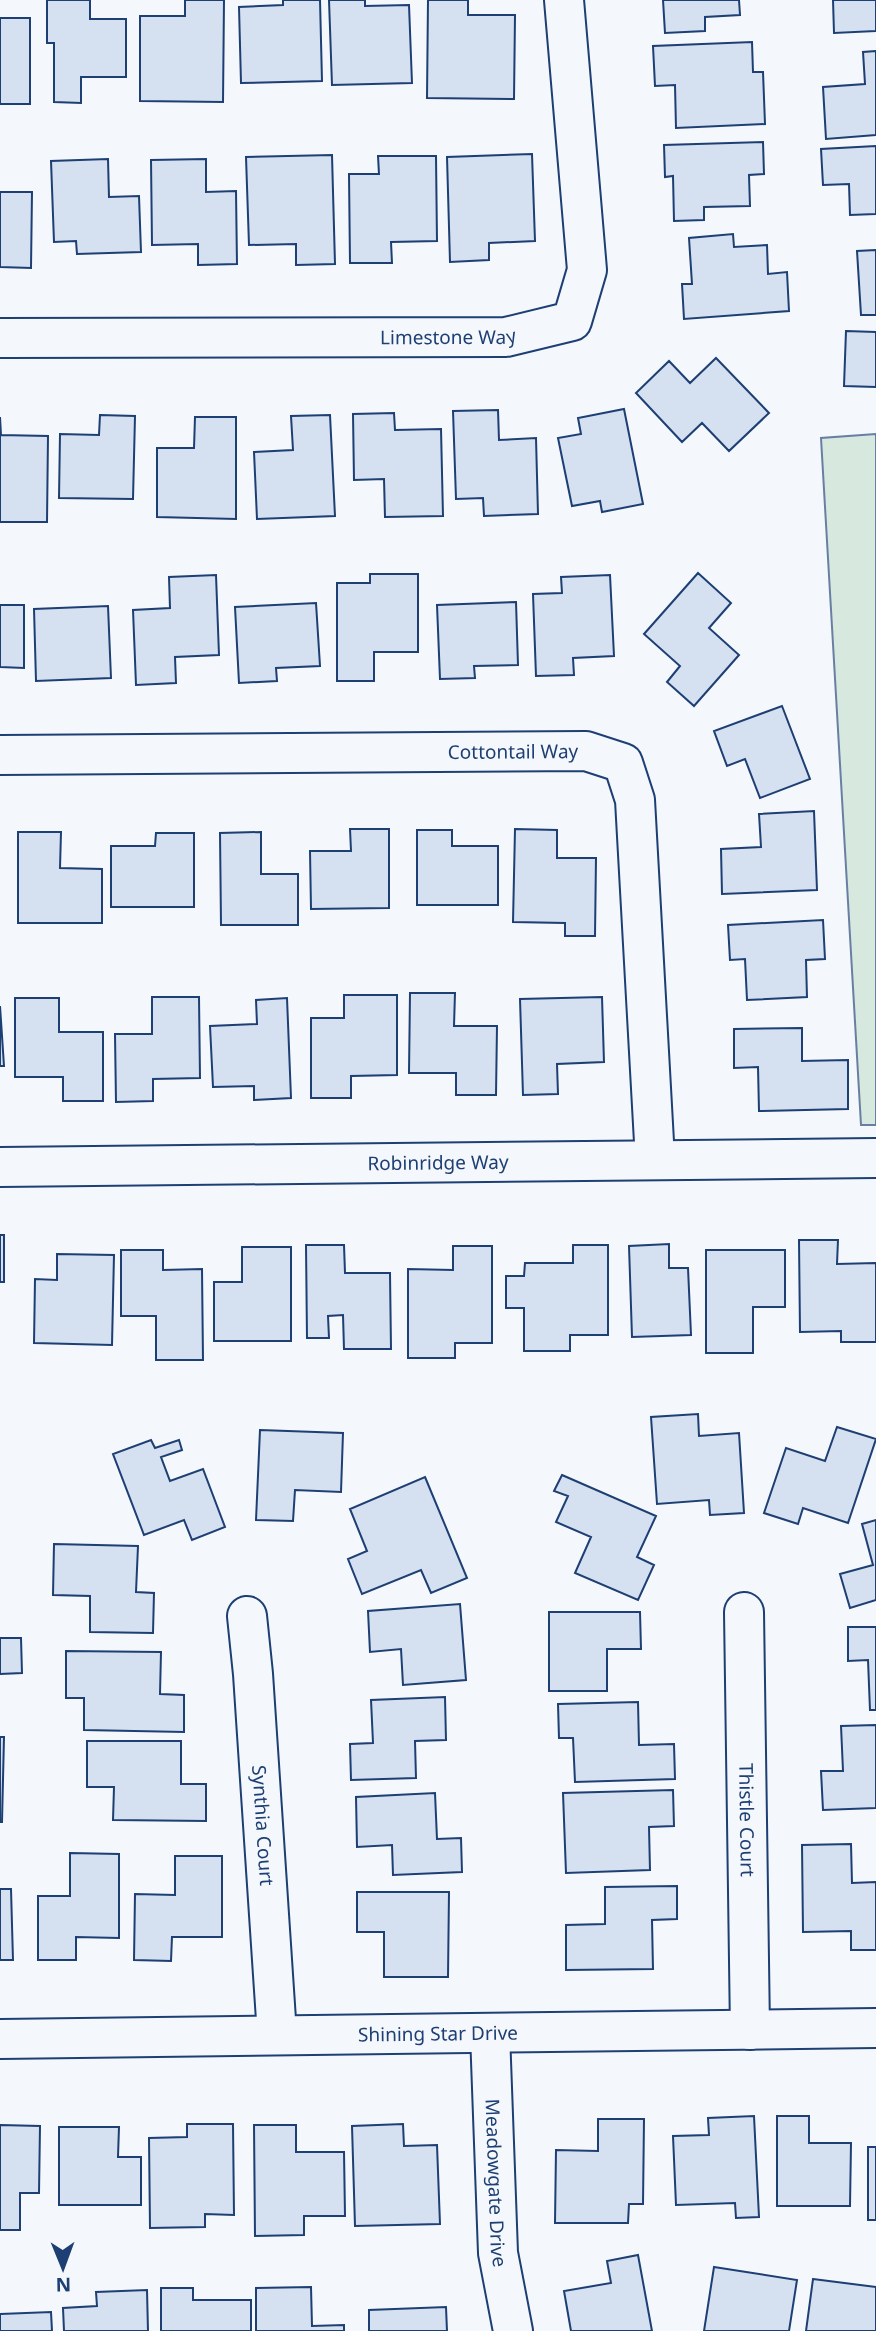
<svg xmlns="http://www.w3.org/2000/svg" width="876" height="2331" font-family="'Noto Sans',sans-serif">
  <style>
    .green { fill: #d7e8df; stroke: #687fa3; stroke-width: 2 }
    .building { fill: #d5e0f0; stroke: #1d3f73; stroke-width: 2 }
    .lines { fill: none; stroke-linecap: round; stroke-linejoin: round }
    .minor-casing { stroke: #1d3f73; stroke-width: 42 }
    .minor { stroke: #f4f7fb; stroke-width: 38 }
    .labels { text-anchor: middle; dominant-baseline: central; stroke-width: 5; stroke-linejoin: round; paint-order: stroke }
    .street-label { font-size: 19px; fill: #1d3f73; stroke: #f4f7fb }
  </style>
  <rect width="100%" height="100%" fill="#f4f7fb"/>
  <path class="green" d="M 876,434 L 876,1125 L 861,1125 L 821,438 Z"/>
  <path class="building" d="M 47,0 L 90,0 L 90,19 L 126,19 L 126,77 L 81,77 L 81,103 L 54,102 L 54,43 L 47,43 Z
    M 185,0 L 224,0 L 223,102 L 140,101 L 140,16 L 185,16 Z
    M 283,0 L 320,0 L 322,81 L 241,83 L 239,7 L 283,5 Z
    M 329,0 L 365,0 L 365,6 L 409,5 L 412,83 L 332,85 Z
    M 428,0 L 468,0 L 468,15 L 515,15 L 514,99 L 427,98 Z
    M 663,0 L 739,0 L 740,15 L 705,17 L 705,31 L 665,33 Z
    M 833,0 L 876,0 L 876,31 L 834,33 Z
    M 0,18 L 30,18 L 30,104 L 0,104 Z
    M 752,42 L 753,72 L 763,72 L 765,124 L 676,128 L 675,85 L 655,86 L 653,46 Z
    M 876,51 L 876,135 L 826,139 L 823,87 L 865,84 L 863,52 Z
    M 763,142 L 764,174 L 749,175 L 750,206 L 704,207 L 704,220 L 674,221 L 673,176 L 665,177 L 664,145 Z
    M 876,146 L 876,214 L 850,215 L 849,184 L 823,185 L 821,149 Z
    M 532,154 L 535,241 L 489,243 L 489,260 L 450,262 L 447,157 Z
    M 332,155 L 335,264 L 296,265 L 296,244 L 249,245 L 246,157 Z
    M 378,156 L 436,156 L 437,241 L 391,242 L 392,263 L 350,263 L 349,174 L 379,174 Z
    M 108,159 L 109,197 L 139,196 L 141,252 L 77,254 L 76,241 L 54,242 L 51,161 Z
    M 206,159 L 206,192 L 236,191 L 237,264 L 198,265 L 198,244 L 152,245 L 151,160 Z
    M 0,192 L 32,192 L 31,268 L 0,267 Z
    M 733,234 L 734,247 L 767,245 L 768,274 L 787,272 L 789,311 L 684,319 L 682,284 L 692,284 L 689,238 Z
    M 876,250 L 876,315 L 861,315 L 857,251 Z
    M 846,331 L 876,332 L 876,387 L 844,386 Z
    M 716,358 L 769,413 L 729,451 L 702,423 L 682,442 L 636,393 L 669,361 L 690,383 Z
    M 624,409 L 643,504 L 602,512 L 600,501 L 572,506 L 558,438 L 581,434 L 578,418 Z
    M 498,410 L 499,440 L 536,438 L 538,514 L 484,516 L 483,498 L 456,499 L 453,411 Z
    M 394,413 L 395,430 L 441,429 L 443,516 L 385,517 L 384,479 L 354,480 L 353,414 Z
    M 100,415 L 135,416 L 133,499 L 59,498 L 60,434 L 99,435 Z
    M 330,415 L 335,516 L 257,519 L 254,452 L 293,450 L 291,416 Z
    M 0,417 L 1,435 L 48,436 L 47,522 L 0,522 Z
    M 195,417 L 236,417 L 236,519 L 157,517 L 157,448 L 194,448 Z
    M 698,573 L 731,603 L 709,628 L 739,655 L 694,706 L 667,682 L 680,666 L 644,634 Z
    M 370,574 L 418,574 L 418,652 L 374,652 L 374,681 L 337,681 L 337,583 L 370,583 Z
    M 216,575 L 219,655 L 175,657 L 176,683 L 136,685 L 133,610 L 170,608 L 169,577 Z
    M 610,575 L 614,656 L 573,658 L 574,675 L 536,676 L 533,594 L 562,593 L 561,577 Z
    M 516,602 L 518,665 L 474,666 L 475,678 L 440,679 L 437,605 Z
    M 316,603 L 320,666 L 276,668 L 277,681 L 239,683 L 235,607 Z
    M 0,605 L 24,605 L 24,668 L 0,667 Z
    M 108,606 L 111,678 L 36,681 L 34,609 Z
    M 782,706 L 810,779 L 760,798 L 745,759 L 727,766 L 714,731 Z
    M 814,811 L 817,890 L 722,894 L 721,849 L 761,847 L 759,814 Z
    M 350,829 L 389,829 L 389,908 L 311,909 L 310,851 L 351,851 Z
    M 515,829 L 557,830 L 557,858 L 596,858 L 595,936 L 565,936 L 565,923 L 513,922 Z
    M 417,830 L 452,830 L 452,846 L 498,846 L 498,905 L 417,905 Z
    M 18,832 L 61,832 L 60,868 L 102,869 L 102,923 L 18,923 Z
    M 261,832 L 261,874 L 298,874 L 298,925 L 221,925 L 220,833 Z
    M 156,833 L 194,833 L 194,907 L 111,907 L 111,846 L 155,846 Z
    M 823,920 L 825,959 L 806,960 L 807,997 L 747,1000 L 745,959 L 730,960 L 728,925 Z
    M 410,993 L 455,993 L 454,1026 L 497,1026 L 496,1095 L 456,1095 L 456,1073 L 409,1073 Z
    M 344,995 L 397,995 L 397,1075 L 351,1076 L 351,1098 L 311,1098 L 311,1018 L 344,1018 Z
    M 152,997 L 199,997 L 200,1078 L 153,1079 L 153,1101 L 116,1102 L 115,1034 L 152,1034 Z
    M 602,997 L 604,1062 L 557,1064 L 558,1094 L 523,1095 L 520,999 Z
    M 15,998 L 59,998 L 59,1032 L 103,1032 L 103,1101 L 63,1101 L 63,1077 L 15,1077 Z
    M 287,998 L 291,1098 L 254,1100 L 254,1086 L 213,1087 L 210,1026 L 257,1024 L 256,1000 Z
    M 0,1006 L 4,1066 L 0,1066 Z
    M 802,1028 L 802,1061 L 848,1060 L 848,1109 L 759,1111 L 758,1067 L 734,1068 L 734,1029 Z
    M 0,1235 L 4,1235 L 4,1282 L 0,1282 Z
    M 799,1240 L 838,1240 L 837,1264 L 876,1263 L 876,1342 L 841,1342 L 841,1331 L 800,1332 Z
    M 669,1244 L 669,1268 L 688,1268 L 691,1335 L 632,1337 L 629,1246 Z
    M 306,1245 L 344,1245 L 345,1273 L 390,1273 L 391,1349 L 344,1349 L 343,1315 L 328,1316 L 329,1338 L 307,1338 Z
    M 573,1245 L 608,1245 L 608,1335 L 570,1335 L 570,1351 L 524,1351 L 524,1308 L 506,1308 L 506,1276 L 524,1276 L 525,1263 L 573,1263 Z
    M 453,1246 L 492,1246 L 492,1343 L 455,1343 L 455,1358 L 408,1358 L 408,1269 L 453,1270 Z
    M 242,1247 L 291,1247 L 291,1341 L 214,1341 L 214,1282 L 242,1282 Z
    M 121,1250 L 163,1250 L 163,1270 L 202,1269 L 203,1360 L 156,1360 L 156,1316 L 121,1316 Z
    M 706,1250 L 785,1250 L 785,1307 L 753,1307 L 753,1353 L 706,1353 Z
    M 57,1254 L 114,1255 L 112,1345 L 34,1343 L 35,1279 L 57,1280 Z
    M 698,1414 L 699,1436 L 739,1433 L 744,1513 L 710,1515 L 709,1500 L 657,1504 L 651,1417 Z
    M 837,1427 L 876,1439 L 848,1523 L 803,1508 L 798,1524 L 764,1513 L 786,1448 L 825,1461 Z
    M 260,1430 L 343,1433 L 341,1492 L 295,1490 L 293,1521 L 256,1520 Z
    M 151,1440 L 155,1448 L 179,1440 L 182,1450 L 161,1457 L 170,1481 L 203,1469 L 225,1527 L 192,1540 L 184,1520 L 144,1535 L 113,1454 Z
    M 562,1475 L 656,1516 L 637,1557 L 654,1565 L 638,1600 L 575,1573 L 591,1537 L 556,1522 L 568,1496 L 554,1491 Z
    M 425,1477 L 467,1578 L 431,1593 L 421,1570 L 362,1594 L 348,1559 L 367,1551 L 350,1509 Z
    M 876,1520 L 876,1600 L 850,1608 L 840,1574 L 873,1565 L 862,1524 Z
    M 54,1544 L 138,1546 L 136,1592 L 154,1593 L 153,1633 L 90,1632 L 90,1596 L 53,1595 Z
    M 460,1604 L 466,1680 L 403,1685 L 401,1649 L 370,1652 L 368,1611 Z
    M 549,1612 L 640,1612 L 641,1649 L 607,1649 L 607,1691 L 549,1691 Z
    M 848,1627 L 876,1627 L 876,1710 L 870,1710 L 868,1660 L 848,1661 Z
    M 0,1638 L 21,1638 L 22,1673 L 0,1674 Z
    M 66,1651 L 161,1652 L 160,1694 L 184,1695 L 184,1732 L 84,1730 L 84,1698 L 66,1698 Z
    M 445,1697 L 446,1740 L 415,1741 L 416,1778 L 351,1780 L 350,1744 L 373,1743 L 371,1700 Z
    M 638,1702 L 639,1745 L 674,1744 L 675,1779 L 575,1782 L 573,1738 L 559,1738 L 558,1704 Z
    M 876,1725 L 876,1808 L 823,1810 L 821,1771 L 843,1771 L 841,1726 Z
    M 0,1737 L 4,1737 L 2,1822 L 0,1822 Z
    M 87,1741 L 181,1741 L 181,1784 L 206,1784 L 206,1821 L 113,1820 L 114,1787 L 87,1787 Z
    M 673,1790 L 674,1826 L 649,1827 L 650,1870 L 566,1873 L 563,1793 Z
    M 435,1793 L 437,1839 L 461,1838 L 462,1872 L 393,1875 L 392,1845 L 357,1847 L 356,1797 Z
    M 851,1844 L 852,1883 L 876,1882 L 876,1950 L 851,1950 L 851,1931 L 803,1932 L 802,1845 Z
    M 70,1853 L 119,1854 L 119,1938 L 76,1937 L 76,1960 L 38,1960 L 38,1896 L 70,1896 Z
    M 175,1856 L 222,1856 L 222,1937 L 172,1937 L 171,1961 L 134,1960 L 135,1894 L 175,1895 Z
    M 677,1886 L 677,1919 L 652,1920 L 653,1969 L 566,1970 L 566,1925 L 605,1924 L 605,1887 Z
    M 0,1889 L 11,1889 L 13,1960 L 0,1960 Z
    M 357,1892 L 449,1892 L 448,1977 L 384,1977 L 384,1932 L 357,1932 Z
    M 754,2116 L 759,2217 L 736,2218 L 735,2203 L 676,2205 L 673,2136 L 709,2135 L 708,2118 Z
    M 777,2116 L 809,2116 L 809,2143 L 851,2143 L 850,2206 L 777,2206 Z
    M 598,2119 L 644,2119 L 643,2204 L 629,2204 L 628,2223 L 555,2223 L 556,2150 L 598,2151 Z
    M 187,2124 L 233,2124 L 234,2215 L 205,2214 L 205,2227 L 150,2228 L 149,2138 L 187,2137 Z
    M 403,2124 L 404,2146 L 437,2145 L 440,2224 L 355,2226 L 352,2126 Z
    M 0,2125 L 40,2126 L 39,2193 L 20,2193 L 20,2230 L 0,2230 Z
    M 254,2125 L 296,2125 L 296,2152 L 344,2152 L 345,2216 L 304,2216 L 304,2235 L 255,2236 Z
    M 59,2127 L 119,2127 L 118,2157 L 141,2157 L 141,2205 L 59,2205 Z
    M 868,2147 L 876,2147 L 876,2220 L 868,2220 Z
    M 638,2255 L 652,2331 L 571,2331 L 564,2291 L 611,2283 L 607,2261 Z
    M 714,2267 L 797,2280 L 789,2331 L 704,2331 Z
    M 813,2279 L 876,2287 L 876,2331 L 806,2331 Z
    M 311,2287 L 312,2326 L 344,2325 L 344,2331 L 256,2331 L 256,2288 Z
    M 161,2288 L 193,2288 L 193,2300 L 251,2300 L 251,2331 L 161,2331 Z
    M 147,2290 L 148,2331 L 64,2331 L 63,2308 L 97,2306 L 96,2292 Z
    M 446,2307 L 447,2331 L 369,2331 L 369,2310 Z
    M 51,2312 L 52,2331 L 0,2331 L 0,2314 Z"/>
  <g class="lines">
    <defs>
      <g id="minor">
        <path id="s1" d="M 0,338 L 506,337 L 572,321 L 587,270 L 564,0"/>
        <path id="s2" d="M 0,755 L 586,751 L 623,763 L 635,800 L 655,1160"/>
        <path id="s3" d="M 0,1167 L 876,1158"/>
        <path id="s4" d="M 744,1612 L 750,2030"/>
        <path id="s5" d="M 247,1616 L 253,1674 L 277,2035"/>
        <path id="s6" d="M 490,2033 L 498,2253 L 513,2331"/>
        <path id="s7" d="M 0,2039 L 876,2028"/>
      </g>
    </defs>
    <use href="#minor" class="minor-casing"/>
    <use href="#minor" class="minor"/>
  </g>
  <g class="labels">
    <g class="street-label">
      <text stroke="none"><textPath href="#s1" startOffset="448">Limestone Way</textPath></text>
      <text stroke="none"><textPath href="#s2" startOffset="513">Cottontail Way</textPath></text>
      <text stroke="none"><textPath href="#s3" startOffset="438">Robinridge Way</textPath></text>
      <text stroke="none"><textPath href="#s4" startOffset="208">Thistle Court</textPath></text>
      <text stroke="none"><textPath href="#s5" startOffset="210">Synthia Court</textPath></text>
      <text stroke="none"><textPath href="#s7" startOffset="438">Shining Star Drive</textPath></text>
      <text stroke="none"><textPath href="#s6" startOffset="150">Meadowgate Drive</textPath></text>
    </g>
  </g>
  <g transform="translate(63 2268) rotate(179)" stroke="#f4f7fb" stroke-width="5" paint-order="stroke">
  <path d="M0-5L12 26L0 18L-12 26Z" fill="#1d3f73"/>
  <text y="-10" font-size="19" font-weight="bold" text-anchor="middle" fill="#1d3f73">N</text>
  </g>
</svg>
